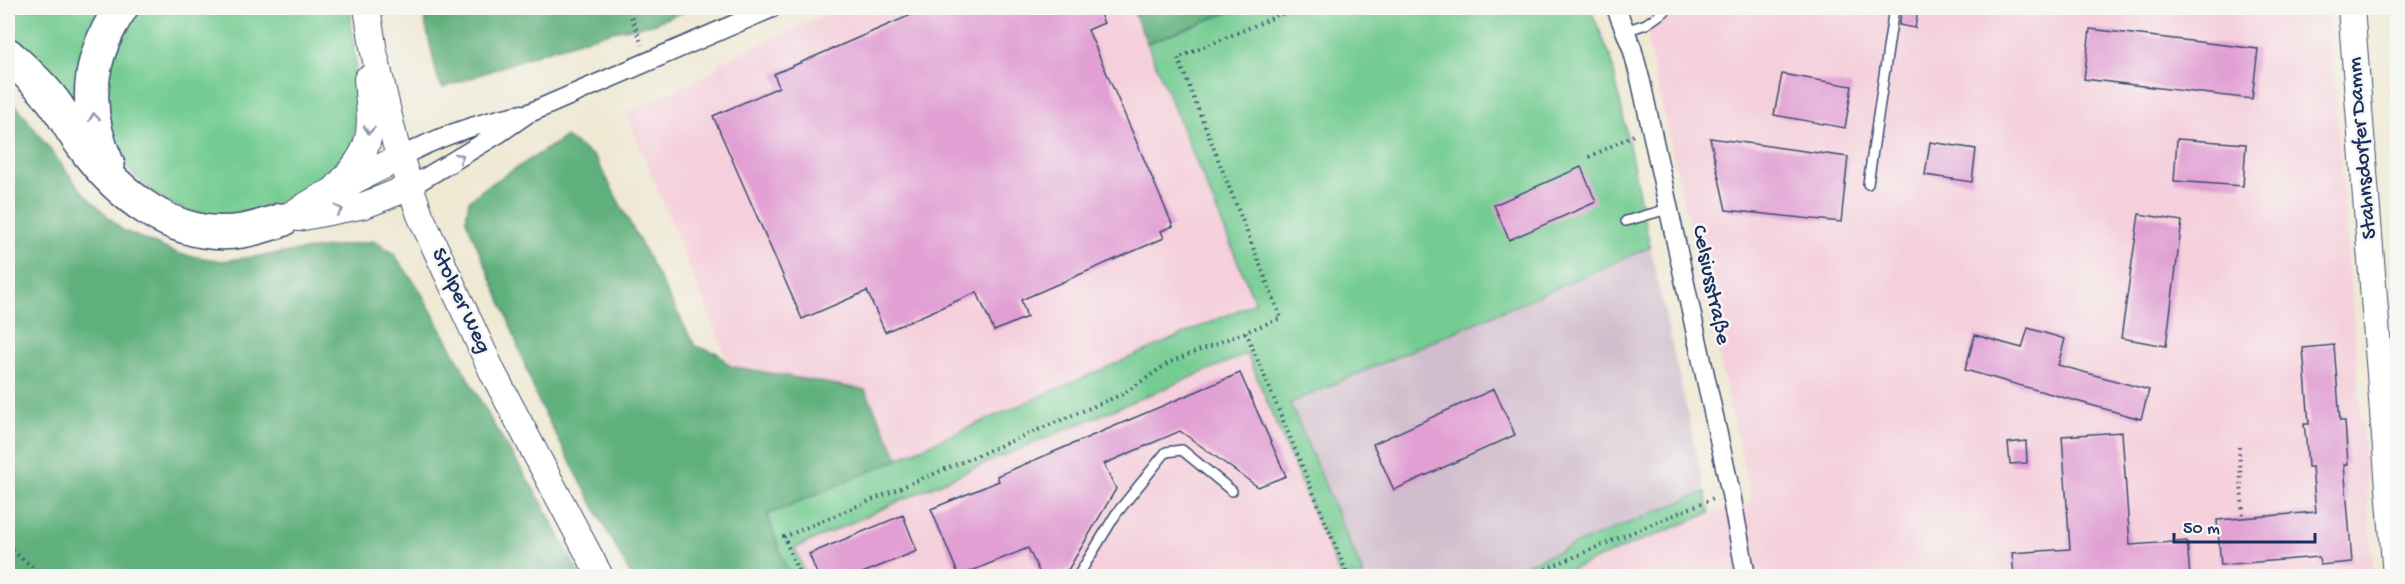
<svg xmlns="http://www.w3.org/2000/svg" width="2405" height="584" font-family="'Gochi Hand',sans-serif">
  <style>
    .built { fill: #f5cfdb }
    .industrial { fill: #d1bdcc }
    .green { fill: #74cc92; stroke: #487e78; stroke-width: 1.5 }
    .forest { fill: #5fb07c; stroke: #3d706d; stroke-width: 1.5 }
    .building { fill: #e19fd3 }
    .lines { fill: none; stroke-linecap: round; stroke-linejoin: round }
    .lane-casing { stroke: #3b4b70; stroke-width: 12 }
    .street-casing { stroke: #3b4b70; stroke-width: 21 }
    .secondary-casing { stroke: #3b4b70; stroke-width: 28 }
    .highway-casing { stroke: #3b4b70; stroke-width: 36 }
    .path { stroke: #3b4b70; stroke-width: 4; stroke-dasharray: 1.5 4.5; stroke-linecap: butt }
    .lane { stroke: #fff; stroke-width: 9 }
    .street { stroke: #fff; stroke-width: 18 }
    .secondary { stroke: #fff; stroke-width: 26 }
    .highway { stroke: #fff; stroke-width: 33 }
    .oneway { stroke: #8d97ae }
    .labels { text-anchor: middle; dominant-baseline: central; stroke-width: 5; stroke-linejoin: round; paint-order: stroke }
    .street-label { font-size: 22px; fill: #1b2f5e; stroke: #f6f6f2 }
  </style>
  <rect width="100%" height="100%" fill="#f6f6f2"/>
  <filter id="ink" filterUnits="userSpaceOnUse"><feTurbulence type="fractalNoise" baseFrequency=".0167" numOctaves="2"/><feDisplacementMap in="SourceGraphic" scale="12" xChannelSelector="R" yChannelSelector="G"/><feConvolveMatrix kernelMatrix="1 2 1 2 8 2 1 2 1" color-interpolation-filters="sRGB"/></filter>
  <filter id="wash" filterUnits="userSpaceOnUse"><feTurbulence type="fractalNoise" baseFrequency=".008" numOctaves="4" result="noise"/><feDisplacementMap in="SourceGraphic" scale="24" xChannelSelector="R" yChannelSelector="G"/><feGaussianBlur stdDeviation="1.35" result="paint"/><feColorMatrix in="noise" values="0 0 0 0 0 0 0 0 0 0 0 0 0 0 0 0 0 1.4 0 .05"/><feComposite in="paint" operator="in"/></filter>
  <g filter="url(#wash)">
    <rect width="100%" height="100%" fill="#efe9d4"/>
    <path class="built" d="M 841,8 L 1132,8 L 1255,303 L 899,459 L 865,390 L 730,366 L 626,113 L 711,73 L 721,62 Z
      M 1644,8 L 2328,8 L 2374,576 L 1555,576 L 1710,513 L 1752,503 L 1648,44 L 1650,22 Z
      M 1247,354 L 1340,576 L 807,576 L 795,548 L 974,468 Z"/>
    <path class="industrial" d="M 1650,247 L 1705,492 L 1497,576 L 1364,576 L 1290,403 Z"/>
    <path class="green" d="M 8,8 L 115,8 L 88,117 L 8,43 Z
      M 138,8 L 350,8 C 353,48 363,109 351,148 C 347,160 335,176 324,184 C 316,191 301,194 291,197 C 266,207 244,217 217,216 C 164,214 110,166 105,113 C 103,96 105,80 109,64 C 114,44 123,22 138,8 Z
      M 1240,8 L 1590,8 L 1611,58 L 1650,247 L 1290,403 L 1364,576 L 1340,576 L 1247,354 L 974,468 L 795,548 L 806,576 L 789,576 L 767,515 L 1255,303 L 1147,43 Z
      M 1705,492 L 1710,513 L 1555,576 L 1497,576 Z"/>
    <path class="forest" d="M 422,8 L 705,8 L 688,10 L 652,24 L 613,31 L 546,51 L 443,88 L 438,80 Z
      M 1132,8 L 1240,8 L 1147,43 Z
      M 8,98 L 20,110 L 80,189 L 122,230 L 179,254 L 222,261 L 375,241 L 393,253 L 419,289 L 495,427 L 542,503 L 580,576 L 8,576 Z
      M 566,137 L 595,157 L 695,346 L 717,353 L 730,366 L 865,390 L 899,459 L 767,515 L 789,576 L 631,576 L 539,403 L 505,311 L 466,220 L 469,201 L 486,187 Z"/>
    <g id="blocks">
      <path class="building" d="M 927,8 L 1097,8 L 1104,23 L 1088,30 L 1173,226 L 1161,231 L 1164,238 L 1021,300 L 1027,317 L 994,331 L 977,292 L 885,332 L 867,291 L 802,319 L 713,116 L 779,87 L 774,74 Z
        M 1902,8 L 1918,10 L 1915,28 L 1899,25 Z
        M 2090,29 L 2258,49 L 2252,99 L 2084,79 Z
        M 1782,74 L 1852,86 L 1845,128 L 1774,115 Z
        M 1710,138 L 1848,157 L 1841,222 L 1726,210 Z
        M 2177,139 L 2246,144 L 2243,186 L 2174,181 Z
        M 1930,142 L 1976,149 L 1972,182 L 1925,175 Z
        M 1581,167 L 1596,202 L 1509,240 L 1494,205 Z
        M 2139,214 L 2182,221 L 2166,346 L 2121,338 Z
        M 2028,328 L 2065,339 L 2058,365 L 2149,390 L 2141,419 L 1965,370 L 1975,335 L 2022,348 Z
        M 2334,345 L 2340,421 L 2345,421 L 2346,436 L 2348,464 L 2344,464 L 2352,562 L 2320,565 L 2319,557 L 2221,565 L 2217,520 L 2316,512 L 2312,467 L 2308,467 L 2306,440 L 2304,424 L 2309,424 L 2303,348 Z
        M 1240,373 L 1286,476 L 1258,487 L 1180,431 L 1104,464 L 1116,489 L 1068,570 L 1041,576 L 1028,548 L 959,576 L 931,509 L 999,481 L 997,476 Z
        M 1494,389 L 1515,435 L 1394,490 L 1373,444 Z
        M 2122,432 L 2130,545 L 2187,541 L 2190,576 L 2014,576 L 2012,553 L 2070,549 L 2062,436 Z
        M 2026,441 L 2027,463 L 2010,464 L 2008,443 Z
        M 903,515 L 917,551 L 855,576 L 818,576 L 809,554 Z"/>
    </g>
  </g>
  <g filter="url(#ink)">
    <use href="#blocks" fill-opacity="0" stroke="#3b4b70" stroke-width="1.5"/>
    <g class="lines">
      <defs>
        <path id="lane" d="M 1625,31 L 1646,24 L 1665,11
          M 1868,184 L 1894,8
          M 1626,221 L 1668,209
          M 1078,576 L 1116,514 L 1166,452 L 1182,450 L 1232,491"/>
        <path id="street" d="M 1616,8 L 1632,48 L 1641,82 L 1731,494 L 1746,576
          M 399,158 C 439,136 478,123 522,114
          M 410,187 L 498,134 L 527,114 L 772,8"/>
        <path id="secondary" d="M 367,8 L 374,52 L 395,142 L 420,215 L 493,373 L 600,576
          M 2351,8 L 2396,576
          M 334,190 C 375,146 372,137 367,79
          M 298,218 L 365,205 L 410,187
          M 282,220 L 317,199 L 399,158"/>
        <path id="highway" d="M 8,55 C 22,68 38,82 50,97 C 62,111 70,129 81,143 C 117,194 175,242 242,231 C 255,229 269,224 282,220
          M 108,165 C 82,110 87,58 121,8"/>
      </defs>
      <use href="#lane" class="lane-casing"/>
      <use href="#street" class="street-casing"/>
      <use href="#secondary" class="secondary-casing"/>
      <use href="#highway" class="highway-casing"/>
      <path class="path" d="M 624,8 L 629,11 L 642,45
        M 550,10 L 559,8
        M 1589,157 L 1636,134
        M 1246,332 L 1348,576
        M 2239,447 L 2243,518
        M 8,547 L 43,576
        M 800,576 L 784,537 L 1123,394 L 1170,362 L 1281,318 L 1178,58 L 1296,8
        M 1529,576 L 1716,497"/>
      <use href="#lane" class="lane"/>
      <use href="#street" class="street"/>
      <use href="#secondary" class="secondary"/>
      <use href="#highway" class="highway"/>
    </g>
    <defs><path id="oneway-chevron" d="M-2-3.5L2.5 0L-2 3.5" fill="none" stroke-width="1.6" stroke-linecap="round" stroke-linejoin="round" transform="scale(1.5)"/></defs>
    <g class="oneway">
      <use href="#oneway-chevron" transform="translate(94 117) rotate(-97)"/>
      <use href="#oneway-chevron" transform="translate(369 130) rotate(96)"/>
      <use href="#oneway-chevron" transform="translate(460 157) rotate(-30)"/>
      <use href="#oneway-chevron" transform="translate(339 210) rotate(-12)"/>
    </g>
  </g>
  <g class="labels">
    <g class="street-label">
      <text transform="translate(2363 148) rotate(-95)">Stahnsdorfer Damm</text>
      <text transform="translate(1710 285) rotate(78)">Celsiusstraße</text>
      <text transform="translate(460 301) rotate(65)">Stolper Weg</text>
    </g>
  </g>
  <rect width="2405" height="584" fill="none" stroke="#f6f6f2" stroke-width="30"/>
  <path d="M2174 533v9h141v-9" fill="none" stroke="#1b2f5e" stroke-width="3"/>
  <text x="2183" y="533" font-size="18" fill="#1b2f5e" stroke="#f6f6f2" stroke-width="4.5" paint-order="stroke">50 m</text>
</svg>
